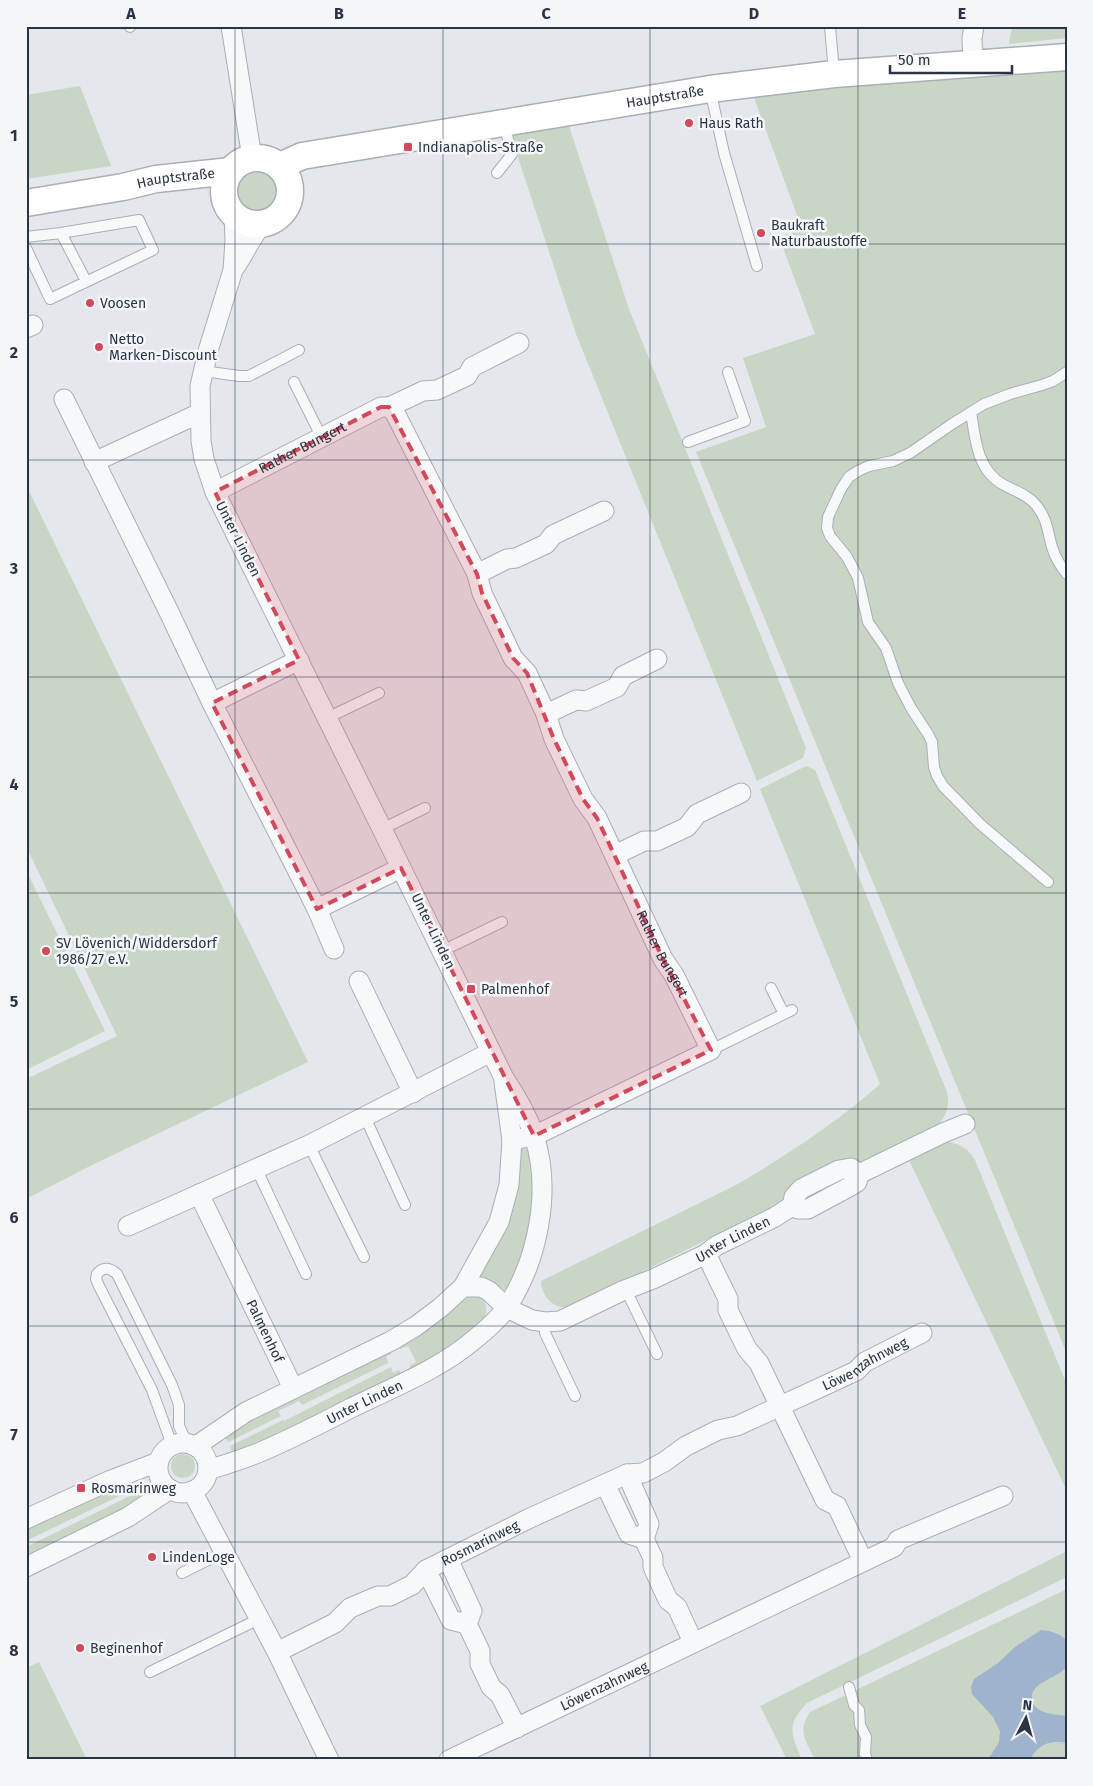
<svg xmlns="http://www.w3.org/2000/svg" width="1093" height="1786" font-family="'Fira Sans',sans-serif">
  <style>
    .green { fill: #c9d6c5 }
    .water { fill: #9fb4cc }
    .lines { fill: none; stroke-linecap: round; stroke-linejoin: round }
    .lane-casing { stroke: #a9aeb7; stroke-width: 12 }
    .street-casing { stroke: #a9aeb7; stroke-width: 21 }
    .secondary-casing { stroke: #a9aeb7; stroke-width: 29 }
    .lane { stroke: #f7f8fa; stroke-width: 10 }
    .street { stroke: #f7f8fa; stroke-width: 19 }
    .secondary { stroke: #fff; stroke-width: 26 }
    .marked { fill: #d1495b; fill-opacity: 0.2; stroke: #d1495b; stroke-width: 4; stroke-dasharray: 10 6; stroke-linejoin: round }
    .grid { fill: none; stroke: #2b3445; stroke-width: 1; stroke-opacity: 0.55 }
    .poi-dot { fill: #d1495b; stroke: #f4f6f9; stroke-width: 2 }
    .labels { text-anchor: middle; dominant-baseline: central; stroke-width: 5; stroke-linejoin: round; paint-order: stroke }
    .street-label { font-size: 14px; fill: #2b3445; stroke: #f4f6f9 }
    .poi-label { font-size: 14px; fill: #2b3445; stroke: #f4f6f9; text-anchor: start }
    .neatline { fill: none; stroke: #2b3445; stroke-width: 2 }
    .grid-label { font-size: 16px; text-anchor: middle; font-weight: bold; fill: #2b3445 }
  </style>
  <rect width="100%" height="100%" fill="#e4e7ec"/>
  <path class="green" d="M 1012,26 L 1067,26 L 1067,38 L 1009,44 Z
    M 1067,65 L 1067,1354 L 696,452 L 766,427 L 743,358 L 815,334 L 779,237 L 802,229 L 753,95 Z
    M 80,86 L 111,166 L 26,179 L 26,95 Z
    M 568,123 L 629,309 L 806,748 L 803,758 L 757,781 L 576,334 L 510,133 Z
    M236 190a21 21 0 1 1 42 0a21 21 0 1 1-42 0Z
    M 26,485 L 308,1062 L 90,1166 L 26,1199 L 26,1079 L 117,1036 L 26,846 Z
    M 806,766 L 815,770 L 947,1092 C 950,1105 947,1115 938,1125 L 858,1165 L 845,1161 L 787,1190 L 783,1202 L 585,1300 C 580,1302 575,1306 570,1307 C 554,1310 541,1296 541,1281 L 736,1185 C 787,1155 836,1123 880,1084 L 760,789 Z
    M 26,870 L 105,1031 L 26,1070 Z
    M 946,1142 C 959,1143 968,1148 975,1160 L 1067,1385 L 1067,1491 L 908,1158 L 939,1144 Z
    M 524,1148 L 530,1150 L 536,1202 L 523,1261 L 506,1291 L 489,1279 L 478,1275 L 518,1153 Z
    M 469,1296 C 490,1296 489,1312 481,1326 L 412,1372 L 409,1366 L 416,1362 L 408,1346 L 400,1349 L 397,1343 L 463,1298 Z
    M 388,1348 L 391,1354 L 386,1356 L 388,1363 L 302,1405 L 299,1401 L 278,1411 L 281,1416 L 228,1442 L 225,1437 L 231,1426 Z
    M 391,1367 L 393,1373 L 399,1370 L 403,1376 L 233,1456 L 230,1446 L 283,1420 L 284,1421 Z
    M171 1466a12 12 0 1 1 24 0a12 12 0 1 1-24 0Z
    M 132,1477 L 136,1488 L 26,1541 L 26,1525 Z
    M 138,1492 L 143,1500 L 26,1561 L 26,1555 L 29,1553 L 26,1547 Z
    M 1067,1551 L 1067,1577 L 807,1703 C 786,1725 791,1734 802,1760 L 787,1760 L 760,1706 Z
    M 1067,1589 L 1067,1760 L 815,1760 C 806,1741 797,1732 810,1712 Z
    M 39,1662 L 87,1760 L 26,1760 L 26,1668 Z"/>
  <path class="water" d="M 1041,1630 C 1051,1631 1060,1633 1067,1641 L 1067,1667 C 1059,1675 1049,1678 1040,1684 C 1036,1687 1032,1691 1032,1697 C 1032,1714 1054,1714 1067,1716 L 1067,1743 C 1050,1740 1038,1744 1030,1760 L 985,1760 L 991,1755 L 999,1742 L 1000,1731 L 993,1717 L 972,1694 L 971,1687 L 974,1679 L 998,1663 L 1015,1647 Z"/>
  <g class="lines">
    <defs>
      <path id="lane" d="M 130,26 L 130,27
        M 830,26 L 834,73
        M 710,89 L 724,153 L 757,266
        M 497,173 L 512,154 L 504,124
        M 26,237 L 61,233
        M 26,248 L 50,299 L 153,250 L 139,220 L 61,233 L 86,281
        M 203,371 L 239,376 L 249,376 L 299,350
        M 294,382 L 322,438
        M 971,412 C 975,438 977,471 1004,485 C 1015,491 1028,495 1036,505 C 1050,522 1047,537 1055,555 C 1058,562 1062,568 1067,574
        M 688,442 L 745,421 L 728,372
        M 327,718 L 379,693
        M 382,829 L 425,808
        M 1048,882 L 980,824 L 943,786 L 937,776 L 934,767 L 932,742 L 928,734 L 911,708 L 898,683 L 886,648 L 868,622 L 858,578 L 847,557 L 830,536 L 827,528 L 828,517 L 841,489 L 849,477 L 858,471 L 869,466 L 893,461 L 910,453 L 952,424 L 984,404 L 1010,394 L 1042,385 L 1053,381 L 1067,372
        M 442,951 L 502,922
        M 771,988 L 784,1014
        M 711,1050 L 792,1010
        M 365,1117 L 405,1205
        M 309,1145 L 364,1257
        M 256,1168 L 306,1274
        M 626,1290 L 657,1354
        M 545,1322 L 545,1333 L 575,1396
        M 172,1445 L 152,1390 L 99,1286 L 96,1279 L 97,1274 C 103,1266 110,1268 117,1274 L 172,1385 L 179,1405 L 179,1426 L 187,1443
        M 182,1573 L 224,1552
        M 150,1672 L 259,1619
        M 849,1687 L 854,1705 L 859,1710 L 860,1725 L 866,1737 L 865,1754 L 867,1760"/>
      <g id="street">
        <path d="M 231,26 L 252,158"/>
        <path d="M 973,64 L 972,38 L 974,26"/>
        <path d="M 235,267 C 245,253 251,237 263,223"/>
        <path d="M 26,328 L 33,325"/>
        <path d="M 64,399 L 169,612 L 212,703 L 317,909 L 334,949"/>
        <path d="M 389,407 L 423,391 L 437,390 L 467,376 L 472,367 L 519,343"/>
        <path d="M 94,462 L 200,413"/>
        <path id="s1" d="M 215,492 L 381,407 L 389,407 L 395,413 L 477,574 L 482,593 L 513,658 L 527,673 L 546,714 L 554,739 L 583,799 L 597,818 L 663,959 L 674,975 L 711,1050 L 534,1136 L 512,1140"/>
        <path d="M 477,574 L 507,559 L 516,558 L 546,544 L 553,535 L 604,511"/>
        <path d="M 212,703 L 299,660"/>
        <path d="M 546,714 L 576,700 L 586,701 L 617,687 L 623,676 L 657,659"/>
        <path d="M 615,855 L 644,841 L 657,841 L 687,827 L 697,814 L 741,793"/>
        <path d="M 317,909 L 401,868"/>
        <path d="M 359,981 L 413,1093"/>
        <path id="s2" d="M 199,1194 L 293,1388"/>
        <path d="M 792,1206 L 794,1197 L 801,1189 L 839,1170 L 851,1168 L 859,1174"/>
        <path d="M 128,1226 L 309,1145 L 491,1052"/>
        <path d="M 706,1254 L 728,1299 L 728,1310 L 747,1349 L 759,1363 L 825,1500 L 837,1506 L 863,1561"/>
        <path id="s3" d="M 463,1287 L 481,1287 L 489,1291 L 507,1308 L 532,1320 L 545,1322 L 560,1321 L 622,1291 L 653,1279 L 706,1254 L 716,1246 L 775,1217 L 792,1206 L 798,1209 L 808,1209 L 849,1187 L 857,1182 L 859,1174 L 943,1133 L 965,1124"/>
        <circle cx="183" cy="1468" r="25"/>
        <path d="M 196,1446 L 246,1412 L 391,1341 L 416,1326 L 440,1308 L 463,1287 L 499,1222 L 509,1185 L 512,1140 L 504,1082"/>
        <path id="s4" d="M 208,1470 C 227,1464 247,1458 265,1450 C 295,1437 324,1422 353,1407 C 394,1387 440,1369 475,1339 C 485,1331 500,1317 507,1307 C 538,1260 552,1190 534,1136 C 527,1114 515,1095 503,1076 L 382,829 L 215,492 L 204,459 L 201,441 L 200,386 L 208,351 L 233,270 L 235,241 L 234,214"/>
        <path d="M 627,1474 L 649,1524 L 644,1539 L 653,1558 L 653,1567 L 668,1600 L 677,1607 L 693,1642"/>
        <path d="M 605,1484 L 629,1534 L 644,1539"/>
        <path d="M 192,1491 L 277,1652 L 329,1760"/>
        <path d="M 26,1519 L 111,1480 L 158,1462"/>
        <path d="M 448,1559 L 472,1611 L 467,1624 L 480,1651 L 480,1664 L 491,1687 L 500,1695 L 517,1728"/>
        <path d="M 26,1567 L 128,1517 L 170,1489"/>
        <path d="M 426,1570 L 451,1620 L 467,1624"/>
        <path id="s5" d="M 277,1652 L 335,1623 L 350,1608 L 378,1596 L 390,1596 L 412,1585 L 426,1570 L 528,1519 L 627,1474 L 643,1473 L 664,1462 L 686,1446 L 718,1430 L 737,1426 L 856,1371 L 865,1362 L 922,1333"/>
        <path id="s6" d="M 449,1760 L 894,1547 L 898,1540 L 1003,1496"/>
      </g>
      <g id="secondary">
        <circle cx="257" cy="191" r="33"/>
        <path id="s7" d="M 280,166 L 302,156 L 710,89 L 834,74 L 1067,57"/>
        <path id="s8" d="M 26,203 L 123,187 L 156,179 L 231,171"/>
      </g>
    </defs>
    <use href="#lane" class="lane-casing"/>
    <use href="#street" class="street-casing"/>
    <use href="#secondary" class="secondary-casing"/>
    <use href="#lane" class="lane"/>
    <use href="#street" class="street"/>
    <use href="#secondary" class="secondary"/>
  </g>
  <path class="marked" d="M 381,407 L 389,407 L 477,574 L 482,593 L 513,658 L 527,673 L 554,739 L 583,799 L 597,818 L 663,959 L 711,1050 L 534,1136 L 401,868 L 317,909 L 212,703 L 299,660 L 215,492 Z"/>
  <path class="grid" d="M 235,26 L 235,1760M 443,26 L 443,1760M 650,26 L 650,1760M 858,26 L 858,1760M 26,244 L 1067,244M 26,460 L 1067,460M 26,677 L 1067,677M 26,893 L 1067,893M 26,1109 L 1067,1109M 26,1326 L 1067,1326M 26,1542 L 1067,1542"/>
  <g class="poi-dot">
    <circle cx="689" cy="123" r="5"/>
    <rect x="403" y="142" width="10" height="10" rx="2.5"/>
    <circle cx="761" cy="233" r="5"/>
    <circle cx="90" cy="303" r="5"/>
    <circle cx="99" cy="347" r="5"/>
    <circle cx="46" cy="951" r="5"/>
    <rect x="466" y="984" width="10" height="10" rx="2.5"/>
    <rect x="76" y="1483" width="10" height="10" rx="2.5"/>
    <circle cx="152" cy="1557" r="5"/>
    <circle cx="80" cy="1648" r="5"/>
  </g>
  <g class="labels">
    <g class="street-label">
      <text stroke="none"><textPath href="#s7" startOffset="392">Hauptstraße</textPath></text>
      <text stroke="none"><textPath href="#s8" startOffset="152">Hauptstraße</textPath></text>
      <text stroke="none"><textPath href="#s1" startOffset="98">Rather Bungert</textPath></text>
      <text transform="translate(238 539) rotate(63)">Unter Linden</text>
      <text transform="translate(433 931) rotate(64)">Unter Linden</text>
      <text stroke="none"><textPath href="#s1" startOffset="808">Rather Bungert</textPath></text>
      <text stroke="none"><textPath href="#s3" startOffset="299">Unter Linden</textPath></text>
      <text stroke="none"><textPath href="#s2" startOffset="152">Palmenhof</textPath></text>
      <text stroke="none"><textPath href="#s5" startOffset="661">Löwenzahnweg</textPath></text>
      <text stroke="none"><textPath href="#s4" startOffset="171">Unter Linden</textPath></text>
      <text stroke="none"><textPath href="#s5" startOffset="234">Rosmarinweg</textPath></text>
      <text stroke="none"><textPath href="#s6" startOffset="172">Löwenzahnweg</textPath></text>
    </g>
    <g class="poi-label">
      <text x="699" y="123">Haus Rath</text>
      <text x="418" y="147">Indianapolis-Straße</text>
      <text x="771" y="225">Baukraft<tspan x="771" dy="16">Naturbaustoffe</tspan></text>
      <text x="100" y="303">Voosen</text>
      <text x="109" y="339">Netto<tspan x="109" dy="16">Marken-Discount</tspan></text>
      <text x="56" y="943">SV Lövenich/Widdersdorf<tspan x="56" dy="16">1986/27 e.V.</tspan></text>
      <text x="481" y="989">Palmenhof</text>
      <text x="91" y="1488">Rosmarinweg</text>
      <text x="162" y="1557">LindenLoge</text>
      <text x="90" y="1648">Beginenhof</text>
    </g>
  </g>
  <rect width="1093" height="1786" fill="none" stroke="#f4f6f9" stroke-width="55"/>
  <g transform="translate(1026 1718) rotate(6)" stroke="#f4f6f9" stroke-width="4" paint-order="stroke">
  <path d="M0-4L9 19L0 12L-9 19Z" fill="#2b3445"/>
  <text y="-8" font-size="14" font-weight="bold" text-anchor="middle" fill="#2b3445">N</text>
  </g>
  <path d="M890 65v8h122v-8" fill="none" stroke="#2b3445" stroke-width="2.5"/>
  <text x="898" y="65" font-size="15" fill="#2b3445" stroke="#f4f6f9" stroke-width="4" paint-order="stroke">50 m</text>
  <rect x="28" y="28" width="1038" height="1730" class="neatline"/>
  <g class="grid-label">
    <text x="131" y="19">A</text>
    <text x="339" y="19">B</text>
    <text x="546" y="19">C</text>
    <text x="754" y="19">D</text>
    <text x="962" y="19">E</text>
    <text x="14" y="141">1</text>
    <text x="14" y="358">2</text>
    <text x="14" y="574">3</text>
    <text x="14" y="790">4</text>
    <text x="14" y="1007">5</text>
    <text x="14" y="1223">6</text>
    <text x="14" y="1440">7</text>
    <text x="14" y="1656">8</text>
  </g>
</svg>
